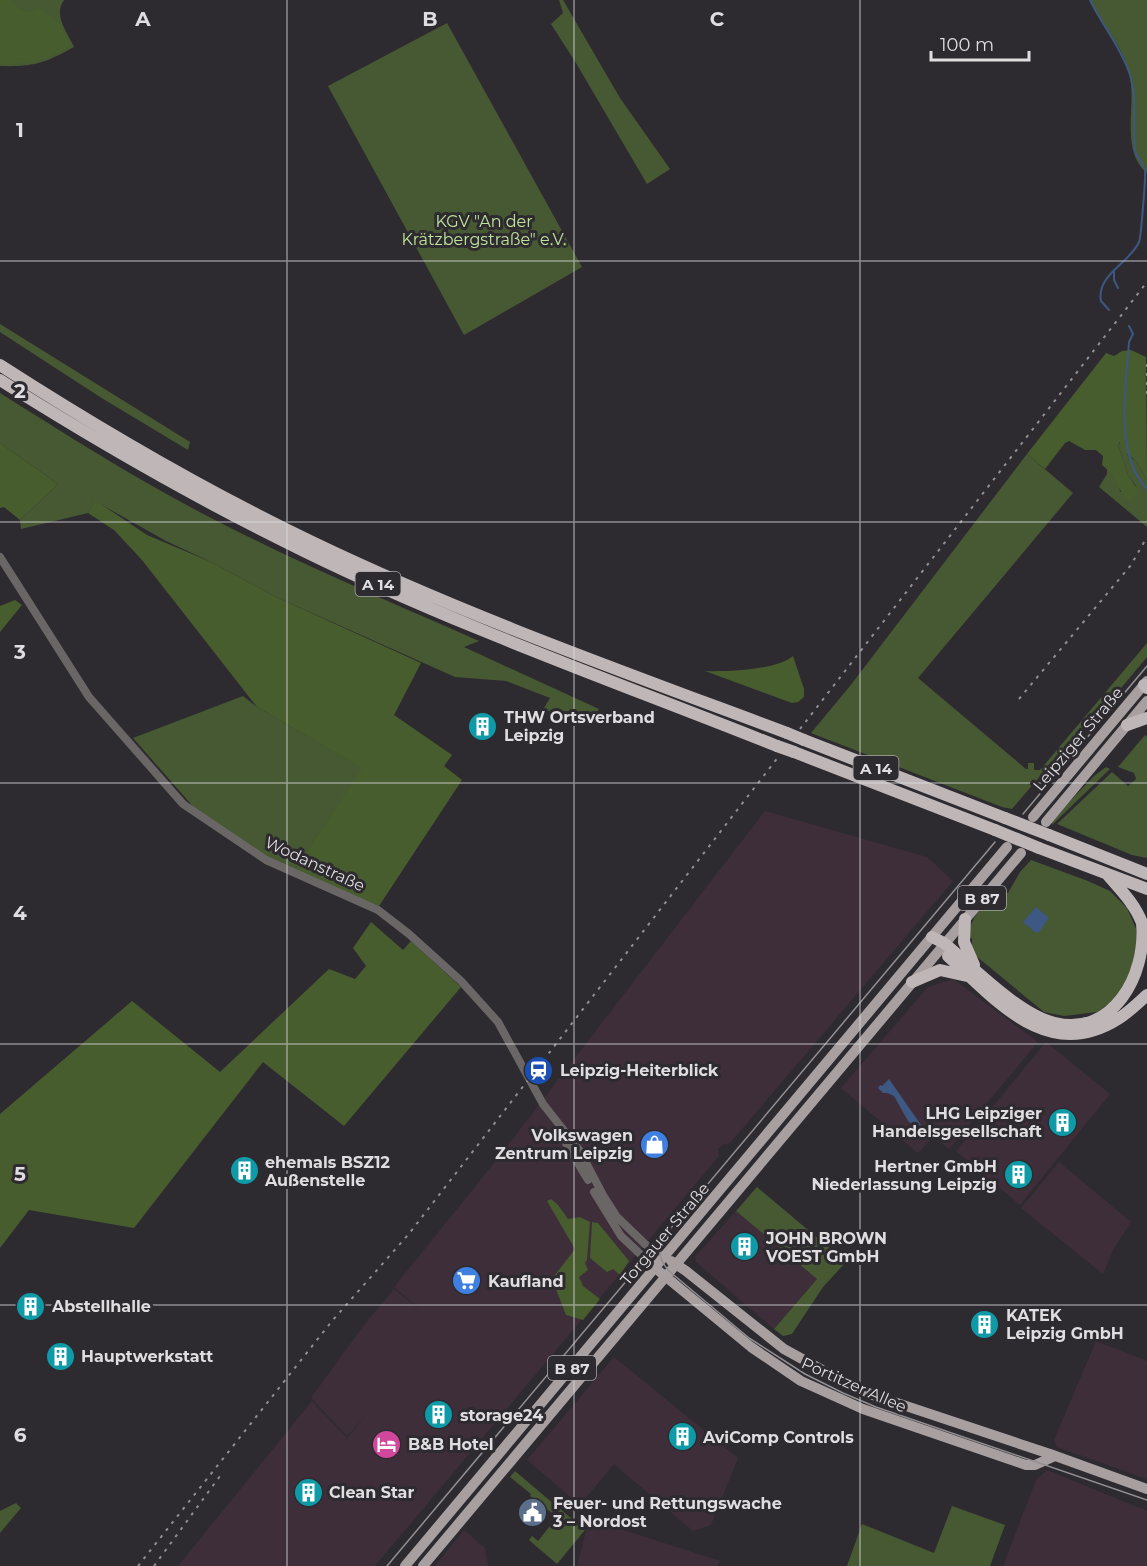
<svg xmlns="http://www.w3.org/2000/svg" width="1147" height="1566" font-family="Montserrat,sans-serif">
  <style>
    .commercial { fill: #3e2e39 }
    .green { fill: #465932 }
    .forest { fill: #475d2e }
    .water { fill: #3d5882 }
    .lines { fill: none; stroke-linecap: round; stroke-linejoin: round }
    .stream { stroke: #3d5882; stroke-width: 2 }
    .minor { stroke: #6a6666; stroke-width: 8 }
    .major { stroke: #a79fa0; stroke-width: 10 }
    .highway { stroke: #bfb6b7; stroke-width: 12 }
    .tram { stroke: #928f93; stroke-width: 1.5 }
    .rail { stroke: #928f93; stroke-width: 2; stroke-dasharray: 3 6; stroke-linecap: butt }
    .highway-bridge { stroke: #bfb6b7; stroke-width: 12 }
    .grid { fill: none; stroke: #dfdde0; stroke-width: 1.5; stroke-opacity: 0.55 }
    .labels { text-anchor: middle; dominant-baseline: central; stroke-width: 6; stroke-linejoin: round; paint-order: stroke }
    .shield { fill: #2e2b30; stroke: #aaa8ab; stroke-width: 1.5 }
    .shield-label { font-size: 15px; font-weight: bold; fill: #dfdde0 }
    .park-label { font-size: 16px; fill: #bee398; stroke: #2e2b30 }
    .poi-label { font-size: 16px; font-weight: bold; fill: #dfdde0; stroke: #2e2b30; text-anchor: start }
    .street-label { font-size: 16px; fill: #dfdde0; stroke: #2e2b30 }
    .grid-label { font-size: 20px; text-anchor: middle; font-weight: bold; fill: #dfdde0; stroke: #2e2b30; stroke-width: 6; stroke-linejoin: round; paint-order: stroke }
  </style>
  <rect width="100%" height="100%" fill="#2e2b30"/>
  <path class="commercial" d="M 765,811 L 927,857 L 953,881 L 730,1143 L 722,1145 L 718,1149 L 719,1156 L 375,1566 L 178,1566 L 312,1401 L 347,1438 L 366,1416 L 347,1436 L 311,1398 L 364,1325 L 394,1289 L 423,1312 L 394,1287 L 491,1167 Z
    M 953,979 L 1038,1042 L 949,1149 L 933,1137 L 918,1153 L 841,1088 L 928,987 Z
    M 1046,1042 L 1110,1094 L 1020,1205 L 956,1151 Z
    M 1059,1162 L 1131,1222 L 1114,1248 L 1103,1274 L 1021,1208 Z
    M 736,1211 L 817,1279 L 774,1329 L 696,1262 L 695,1257 Z
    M 1096,1341 L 1147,1361 L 1147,1479 L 1057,1447 L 1054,1440 Z
    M 614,1357 L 738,1458 L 711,1525 L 693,1531 L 614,1464 L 580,1505 L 527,1460 Z
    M 1047,1470 L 1147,1511 L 1147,1566 L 1003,1566 L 1036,1480 Z
    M 589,1519 L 689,1551 L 720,1561 L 718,1566 L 577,1566 Z
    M 464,1530 L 485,1548 L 488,1566 L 435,1566 Z"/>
  <path class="green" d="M 0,0 L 64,0 C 53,15 67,32 74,47 C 45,63 34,67 0,66 Z
    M 559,0 L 563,0 L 620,98 L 670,169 L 647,184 L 576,63 L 551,24 L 563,13 Z
    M 1090,0 L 1147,0 L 1147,173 C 1122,152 1134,113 1131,84 C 1129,52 1103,28 1090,0 Z
    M 447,23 L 582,267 L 464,335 L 328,86 Z
    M 0,324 L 190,442 L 188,450 L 100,397 L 0,332 Z
    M 0,393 C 70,437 139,481 213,519 C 300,564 390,602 479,641 L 464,647 L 599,709 L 593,718 L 586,722 L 571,714 L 568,718 L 562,715 L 560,719 L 544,708 L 550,698 L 506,681 L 455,677 L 276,597 L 211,562 L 166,541 L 95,501 L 88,513 L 21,529 L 20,520 L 58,484 L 0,443 Z
    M 1121,442 L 1128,456 L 1135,460 L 1147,480 L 1147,527 L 1099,487 L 1107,474 L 1107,468 L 1119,484 L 1120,492 L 1136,486 L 1128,475 L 1118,445 Z
    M 1027,454 L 1073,493 L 918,678 L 1026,769 L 1028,769 L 1028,763 L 1034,763 L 1034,770 L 1040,770 L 1147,643 L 1147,657 L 1111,700 L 1065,747 L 1012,809 L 1002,807 L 811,733 L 850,686 Z
    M 243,696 L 257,707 L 363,768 L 293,872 L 205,820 L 133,738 Z
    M 1145,735 L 1147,737 L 1147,858 L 1132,855 L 1057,824 L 1112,772 L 1128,786 L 1136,779 L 1134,773 L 1118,767 Z
    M 1106,767 L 1110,769 L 1053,824 L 1050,822 L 1094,776 Z
    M 1031,860 L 1088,881 L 1110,891 L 1127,908 L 1136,929 L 1138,952 L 1120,996 L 1097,1012 L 1064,1016 L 1044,1012 L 976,956 L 972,946 L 972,938 L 967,938 C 972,916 982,906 997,890 L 1008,893 L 1020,872 Z
    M 757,1187 L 846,1262 L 823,1287 L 792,1334 L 783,1336 L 774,1329 L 817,1279 L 736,1211 Z
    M 515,1471 L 555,1505 L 552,1508 L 556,1512 L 559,1508 L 585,1530 L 557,1564 L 529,1540 L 532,1536 L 538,1541 L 557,1517 L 530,1496 L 531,1494 L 510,1477 Z
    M 16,1503 L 21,1508 L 0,1533 L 0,1511 Z
    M 952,1506 L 1005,1525 L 990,1566 L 847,1566 L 862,1524 L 934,1553 Z"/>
  <path class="forest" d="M 0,0 L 12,0 L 20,10 L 29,12 L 39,8 L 58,21 L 71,46 C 48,60 27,65 0,64 Z
    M 1131,350 L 1146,357 L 1147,480 L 1135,460 L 1124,452 L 1120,442 L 1118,445 L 1128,475 L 1138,490 L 1136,496 L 1131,500 L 1126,500 C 1118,488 1114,474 1102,465 L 1103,456 L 1096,450 L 1085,450 L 1069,441 L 1065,443 L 1045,469 L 1027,454 L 1106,353 L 1114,356 L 1122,351 Z
    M 0,443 L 58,484 L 20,520 L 4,507 L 0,508 Z
    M 95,500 L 147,535 L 211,562 L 276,597 L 421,663 L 394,715 L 452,755 L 444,766 L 462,780 L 379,906 L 293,872 L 362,768 L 257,707 L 142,560 L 114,530 L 88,513 Z
    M 15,600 L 22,605 L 0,632 L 0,606 Z
    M 793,656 L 804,689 L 804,697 L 798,702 L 792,703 L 705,671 C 726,672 777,670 793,656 Z
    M 371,922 L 403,950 L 411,941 L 461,987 L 344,1126 L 263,1062 L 134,1228 L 29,1210 L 0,1248 L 0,1114 L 132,1001 L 220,1072 L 329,969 L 355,979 L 366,966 L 353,948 Z
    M 551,1199 L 558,1205 L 568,1219 L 580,1217 L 590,1222 L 587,1260 L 585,1263 L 588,1270 L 579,1277 L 583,1286 L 600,1299 L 583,1320 L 566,1315 L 552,1279 L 575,1249 L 547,1201 Z
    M 592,1222 L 598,1223 L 629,1261 L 620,1275 L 613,1269 L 607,1272 L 590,1258 Z"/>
  <path class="water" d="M 1036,907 L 1049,918 L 1039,932 L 1036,933 L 1023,922 Z
    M 889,1079 L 928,1135 L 924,1135 L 908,1121 L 894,1096 L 887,1093 L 883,1093 L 878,1088 L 880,1085 L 882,1086 Z"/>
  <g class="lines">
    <path class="stream" d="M 1090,0 C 1102,25 1120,46 1129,72 C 1138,98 1132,124 1135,150 C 1136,157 1143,163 1145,170 C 1146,174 1141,238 1139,242 C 1129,264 1096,275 1101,301 L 1109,310
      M 1114,272 L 1114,280 L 1118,288
      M 1129,326 L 1133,334 L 1129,342 C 1126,385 1114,455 1147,489"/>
    <path class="minor" d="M 0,557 L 89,697 L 183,804 L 266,860 L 378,910 L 409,934 L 461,981 L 498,1022 L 543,1104 L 580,1151 L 604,1197 L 617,1217 L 646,1245 L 664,1257
      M 561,1135 L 588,1180
      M 594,1192 L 621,1236 L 655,1268"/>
    <path class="major" d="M 1033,817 L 1147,681
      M 1046,822 L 1147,701
      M 671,1261 L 686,1271 L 784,1349 L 844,1382 L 873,1395 L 1050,1454 L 1147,1489
      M 660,1272 L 751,1347 L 801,1381 L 863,1409 L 1026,1465 L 1035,1465 L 1055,1456
      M 405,1566 L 1007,847
      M 423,1566 L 1021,853"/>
    <path class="highway" d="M 0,365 C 101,430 204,490 312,542 C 466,616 627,673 787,733
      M 0,380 C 98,442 199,500 304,551 C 457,626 619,683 777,746
      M 1144,685 L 1147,688
      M 1127,725 L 1147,718
      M 804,740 L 1005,818
      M 794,752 L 995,830
      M 1049,835 L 1147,874
      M 1039,848 L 1147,889
      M 965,919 L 964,942 L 974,965
      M 932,937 L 944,943 C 973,967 1019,1015 1055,1023 C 1112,1037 1147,976 1142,923 C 1135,904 1120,889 1107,874
      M 948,956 C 997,1001 1048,1063 1118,1019 C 1129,1012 1138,1003 1147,995
      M 912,982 L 940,970 L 967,976"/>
    <path class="tram" d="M 1023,814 L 1147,666
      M 663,1241 C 657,1253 661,1262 669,1271 L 749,1338 L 805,1374 L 843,1393 L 876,1407 L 1147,1500
      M 387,1566 L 995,842"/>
    <path class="rail" d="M 1147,364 L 1147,398
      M 1019,699 L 1131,565 L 1147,537
      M 800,729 L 1147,282
      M 138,1566 L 332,1321 L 408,1235 L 446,1186 L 779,756
      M 154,1566 L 223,1472"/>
    <path class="highway-bridge" d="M 787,733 L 804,740
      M 777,746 L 794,752
      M 1005,818 L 1049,835
      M 995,830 L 1039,848"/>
  </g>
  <path class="grid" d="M 287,0 L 287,1566M 574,0 L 574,1566M 860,0 L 860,1566M 0,261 L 1147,261M 0,522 L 1147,522M 0,783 L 1147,783M 0,1044 L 1147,1044M 0,1305 L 1147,1305"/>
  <defs>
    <symbol id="building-disc" viewBox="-11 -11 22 22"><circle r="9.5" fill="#0f9aa8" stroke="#2e2b30"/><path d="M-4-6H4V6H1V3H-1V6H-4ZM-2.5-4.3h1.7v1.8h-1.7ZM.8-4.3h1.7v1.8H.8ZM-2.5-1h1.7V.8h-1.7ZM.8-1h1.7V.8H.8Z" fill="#fff"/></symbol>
    <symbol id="station-disc" viewBox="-11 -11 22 22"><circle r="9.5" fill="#1a4fb4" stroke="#2e2b30"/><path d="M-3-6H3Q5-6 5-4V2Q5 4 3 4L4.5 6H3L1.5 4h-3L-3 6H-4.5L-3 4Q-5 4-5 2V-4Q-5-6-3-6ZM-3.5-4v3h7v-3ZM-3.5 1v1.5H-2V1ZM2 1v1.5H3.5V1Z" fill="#fff"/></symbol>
    <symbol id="shop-disc" viewBox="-11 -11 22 22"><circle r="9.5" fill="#3f7fe0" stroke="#2e2b30"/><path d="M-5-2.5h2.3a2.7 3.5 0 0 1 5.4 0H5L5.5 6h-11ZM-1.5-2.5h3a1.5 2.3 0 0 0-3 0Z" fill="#fff"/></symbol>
    <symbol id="supermarket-disc" viewBox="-11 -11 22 22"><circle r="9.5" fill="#3f7fe0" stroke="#2e2b30"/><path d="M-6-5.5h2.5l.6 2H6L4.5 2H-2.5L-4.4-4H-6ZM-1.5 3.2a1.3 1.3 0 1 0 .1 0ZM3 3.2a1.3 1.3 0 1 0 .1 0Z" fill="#fff"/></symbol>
    <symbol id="hotel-disc" viewBox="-11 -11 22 22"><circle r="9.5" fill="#d1479c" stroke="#2e2b30"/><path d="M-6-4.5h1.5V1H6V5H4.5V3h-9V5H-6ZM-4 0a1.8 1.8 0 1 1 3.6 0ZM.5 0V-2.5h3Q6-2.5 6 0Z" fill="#fff"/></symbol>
    <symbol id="civic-disc" viewBox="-11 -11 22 22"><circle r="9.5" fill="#5c6f8a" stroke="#2e2b30"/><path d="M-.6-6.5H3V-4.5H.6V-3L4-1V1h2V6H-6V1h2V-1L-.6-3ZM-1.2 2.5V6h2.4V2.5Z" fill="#fff"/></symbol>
  </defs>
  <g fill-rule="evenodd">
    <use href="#building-disc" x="466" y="710" width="33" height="33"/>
    <use href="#station-disc" x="522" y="1054" width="33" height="33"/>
    <use href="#building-disc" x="1046" y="1106" width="33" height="33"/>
    <use href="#shop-disc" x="638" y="1128" width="33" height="33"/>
    <use href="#building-disc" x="228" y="1154" width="33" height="33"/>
    <use href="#building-disc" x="1002" y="1158" width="33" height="33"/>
    <use href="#building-disc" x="728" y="1230" width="33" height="33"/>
    <use href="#supermarket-disc" x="450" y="1264" width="33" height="33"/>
    <use href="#building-disc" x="14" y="1290" width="33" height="33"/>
    <use href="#building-disc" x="968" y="1308" width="33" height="33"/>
    <use href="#building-disc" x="44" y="1340" width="33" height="33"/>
    <use href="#building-disc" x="422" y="1398" width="33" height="33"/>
    <use href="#building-disc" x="666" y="1420" width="33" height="33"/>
    <use href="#hotel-disc" x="370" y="1428" width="33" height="33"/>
    <use href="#building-disc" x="292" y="1476" width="33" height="33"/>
    <use href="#civic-disc" x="516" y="1496" width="33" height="33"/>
  </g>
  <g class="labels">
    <g class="shield">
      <rect x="355.5" y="572" width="45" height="24" rx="4.5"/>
      <rect x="853.5" y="756" width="45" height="24" rx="4.5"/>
      <rect x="958" y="886" width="48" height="24" rx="4.5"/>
      <rect x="548" y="1356" width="48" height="24" rx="4.5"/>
    </g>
    <g class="shield-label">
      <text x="378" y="584">A 14</text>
      <text x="876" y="768">A 14</text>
      <text x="982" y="898">B 87</text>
      <text x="572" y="1368">B 87</text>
    </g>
    <g class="park-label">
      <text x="484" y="221">KGV "An der<tspan x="484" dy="18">Krätzbergstraße" e.V.</tspan></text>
    </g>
    <g class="poi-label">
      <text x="504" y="717">THW Ortsverband<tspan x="504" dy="18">Leipzig</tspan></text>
      <text x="560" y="1070">Leipzig-Heiterblick</text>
      <text x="1042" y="1113" text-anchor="end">LHG Leipziger<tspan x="1042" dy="18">Handelsgesellschaft</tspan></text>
      <text x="633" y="1135" text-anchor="end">Volkswagen<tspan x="633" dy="18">Zentrum Leipzig</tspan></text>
      <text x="265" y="1162">ehemals BSZ12<tspan x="265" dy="18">Außenstelle</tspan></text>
      <text x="997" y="1166" text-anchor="end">Hertner GmbH<tspan x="997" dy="18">Niederlassung Leipzig</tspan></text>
      <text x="766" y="1238">JOHN BROWN<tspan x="766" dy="18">VOEST GmbH</tspan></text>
      <text x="488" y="1281">Kaufland</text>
      <text x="52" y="1306">Abstellhalle</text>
      <text x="1006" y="1315">KATEK<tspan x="1006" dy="18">Leipzig GmbH</tspan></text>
      <text x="81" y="1356">Hauptwerkstatt</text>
      <text x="460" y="1415">storage24</text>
      <text x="703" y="1437">AviComp Controls</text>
      <text x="408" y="1444">B&amp;B Hotel</text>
      <text x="329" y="1492">Clean Star</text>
      <text x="553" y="1503">Feuer- und Rettungswache<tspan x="553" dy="18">3 – Nordost</tspan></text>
    </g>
    <g class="street-label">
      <text transform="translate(1078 739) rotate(-50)">Leipziger Straße</text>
      <text transform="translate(315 864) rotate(25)">Wodanstraße</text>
      <text transform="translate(665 1234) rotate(-50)">Torgauer Straße</text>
      <text transform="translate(854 1385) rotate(24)">Portitzer Allee</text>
    </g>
  </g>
  <g class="grid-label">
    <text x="143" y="26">A</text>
    <text x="430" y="26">B</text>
    <text x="717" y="26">C</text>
    <text x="20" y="137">1</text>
    <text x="20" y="398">2</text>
    <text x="20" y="659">3</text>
    <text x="20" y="920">4</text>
    <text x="20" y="1181">5</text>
    <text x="20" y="1442">6</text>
  </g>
  <path d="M931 51v9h98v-9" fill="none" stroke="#dfdde0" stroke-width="3"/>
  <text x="940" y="51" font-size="18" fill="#dfdde0" stroke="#2e2b30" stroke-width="4.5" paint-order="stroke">100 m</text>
</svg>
